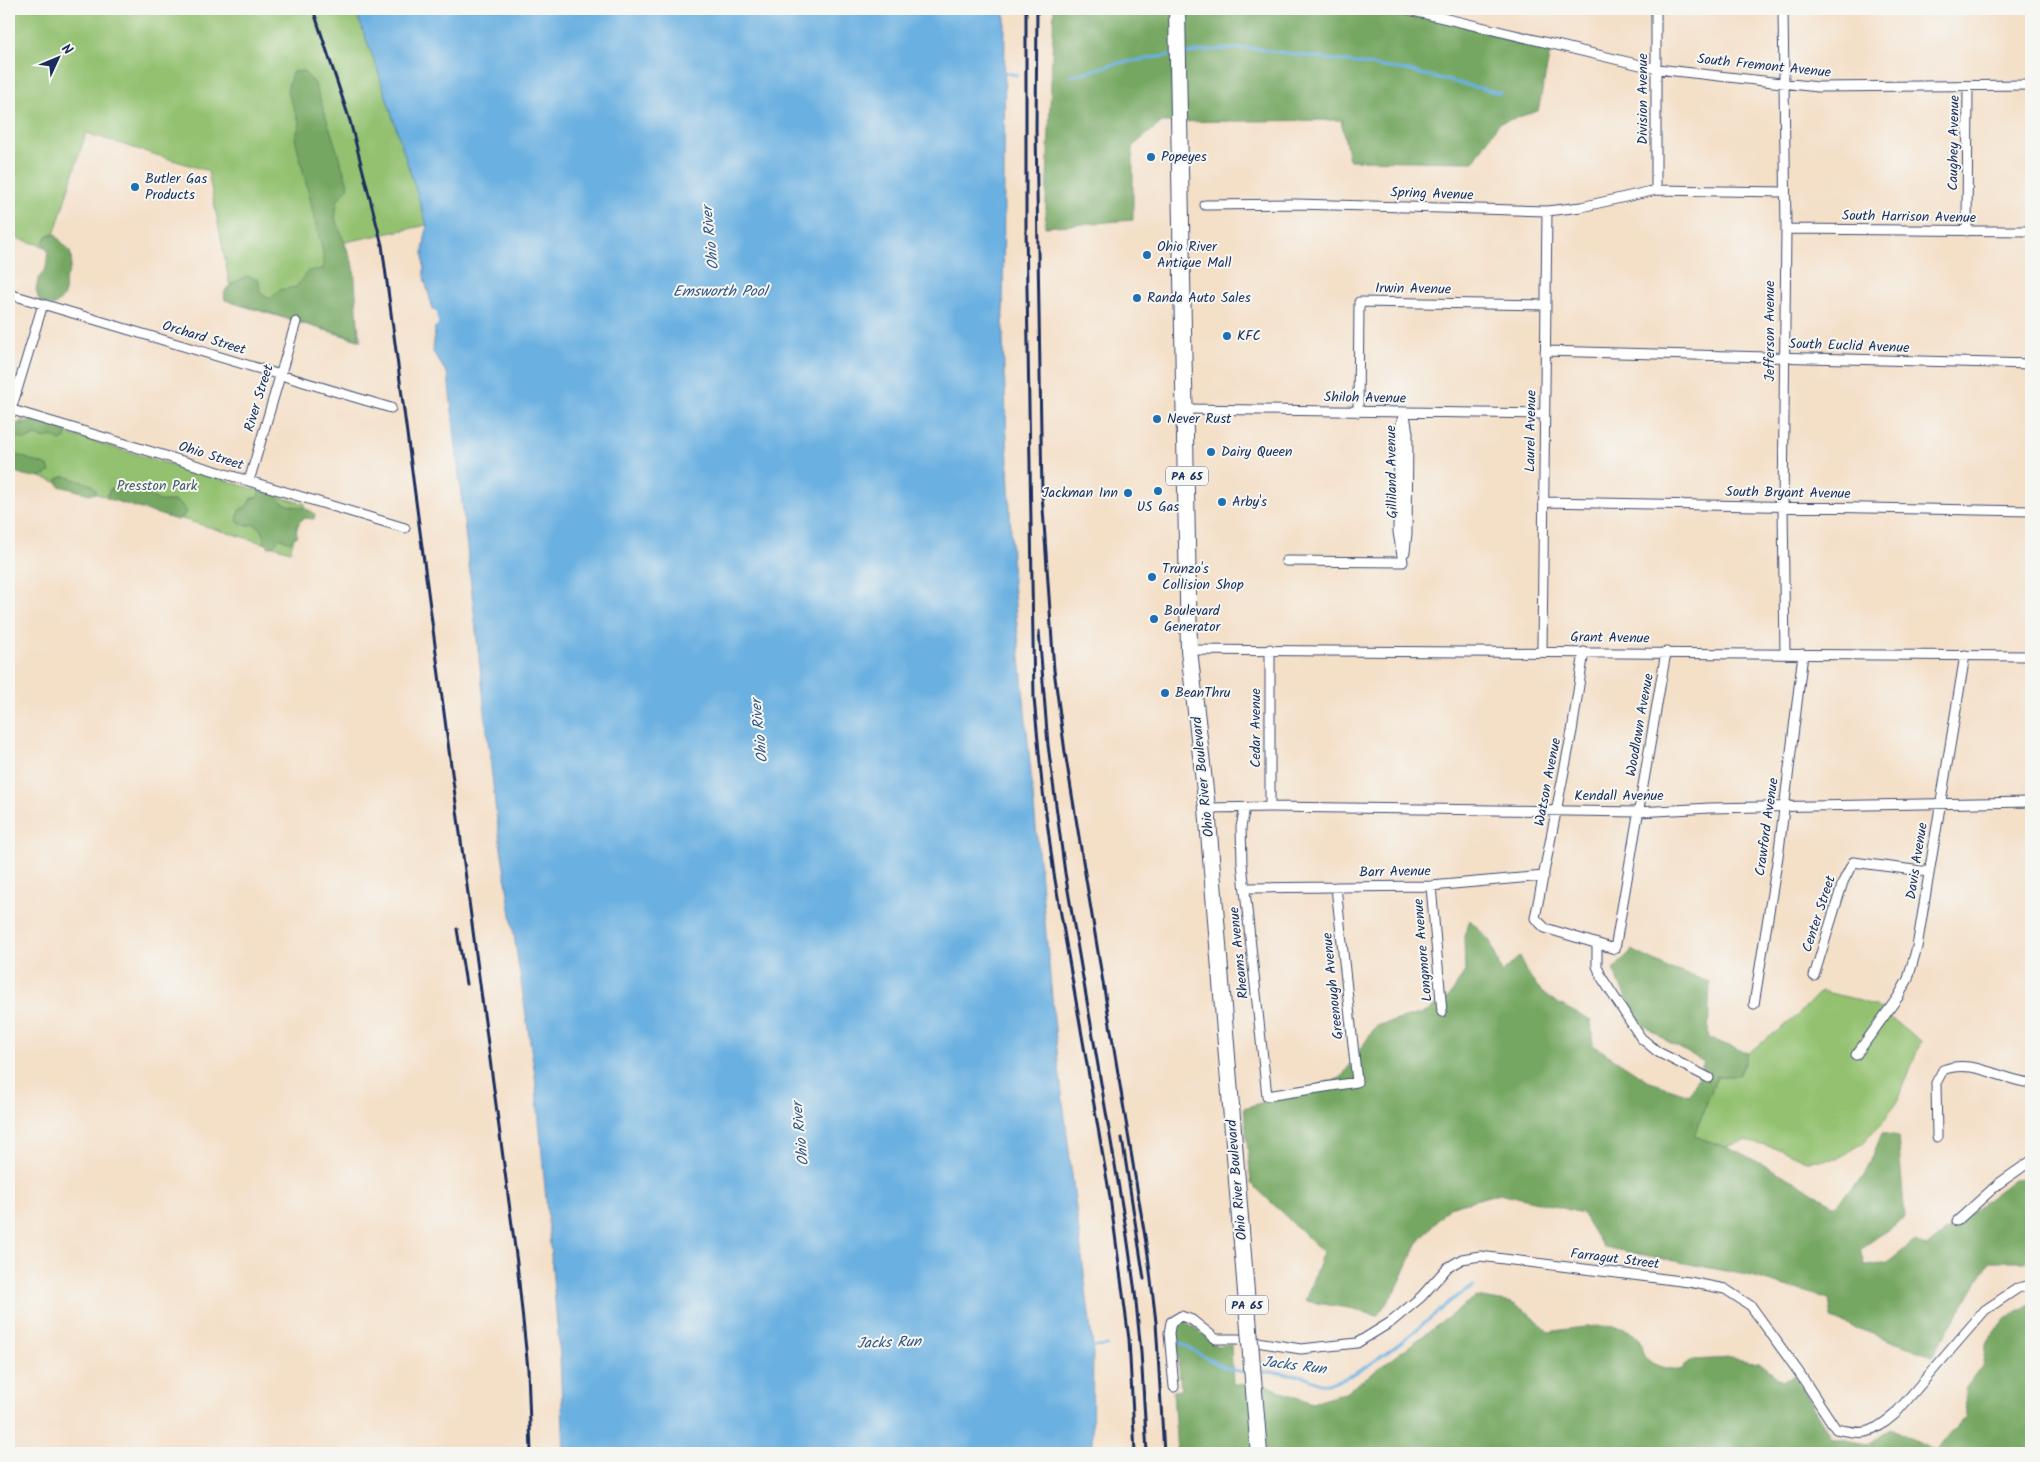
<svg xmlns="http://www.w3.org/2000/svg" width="2040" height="1462" font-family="Kalam,sans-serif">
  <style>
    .green { fill: #93c170; stroke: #577867 }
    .forest { fill: #76a762; stroke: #486b60 }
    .water { fill: #6ab0e1; stroke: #4270a0 }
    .pier { fill: #f4dfc7 }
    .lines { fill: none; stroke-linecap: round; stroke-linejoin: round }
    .stream { stroke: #6ab0e1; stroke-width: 3 }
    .street-casing { stroke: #3c496e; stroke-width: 11 }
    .highway-casing { stroke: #3c496e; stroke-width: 18 }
    .street { stroke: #fff; stroke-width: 9 }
    .highway { stroke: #fff; stroke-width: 16 }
    .rail { stroke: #1b2f5e; stroke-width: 3 }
    .highway-bridge-casing { stroke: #3c496e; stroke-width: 18; stroke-linecap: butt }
    .highway-bridge { stroke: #fff; stroke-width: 16 }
    .poi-dot { fill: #1f6fb2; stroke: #f6f6f2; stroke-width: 2 }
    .labels { text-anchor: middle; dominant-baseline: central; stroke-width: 4; stroke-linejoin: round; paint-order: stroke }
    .shield { fill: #f6f6f2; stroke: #5d6b8a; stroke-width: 1 }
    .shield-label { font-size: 12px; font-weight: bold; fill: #1b2f5e }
    .street-label { font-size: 14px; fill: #1b2f5e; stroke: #f6f6f2 }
    .poi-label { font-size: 14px; fill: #1b2f5e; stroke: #f6f6f2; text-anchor: start }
    .park-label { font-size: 14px; fill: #3f5b63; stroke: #f6f6f2 }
    .water-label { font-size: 15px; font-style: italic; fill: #335685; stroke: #f6f6f2 }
  </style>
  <rect width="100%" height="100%" fill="#f6f6f2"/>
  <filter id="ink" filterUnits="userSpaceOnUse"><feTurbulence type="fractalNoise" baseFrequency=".02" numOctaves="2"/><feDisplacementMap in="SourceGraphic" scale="10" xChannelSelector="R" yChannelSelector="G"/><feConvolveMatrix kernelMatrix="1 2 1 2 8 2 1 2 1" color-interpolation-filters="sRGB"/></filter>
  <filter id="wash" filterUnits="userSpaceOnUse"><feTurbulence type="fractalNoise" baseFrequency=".0096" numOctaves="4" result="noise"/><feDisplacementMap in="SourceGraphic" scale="20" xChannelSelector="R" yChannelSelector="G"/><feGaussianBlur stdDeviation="1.12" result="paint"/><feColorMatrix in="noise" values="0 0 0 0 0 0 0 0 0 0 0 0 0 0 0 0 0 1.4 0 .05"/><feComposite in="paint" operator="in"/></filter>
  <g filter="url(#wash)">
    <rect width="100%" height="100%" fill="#f4dfc7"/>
    <path class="green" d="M 9,9 L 355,9 L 377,68 L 427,225 L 341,243 L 361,341 L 230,302 L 232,296 L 208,171 L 86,133 L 50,248 L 9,236 Z
      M 21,420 L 305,504 L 290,551 L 9,468 L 9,462 Z
      M 1821,991 L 1851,998 L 1875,1006 L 1921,1041 L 1899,1098 L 1885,1120 L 1862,1144 L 1837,1159 L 1806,1161 L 1779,1149 L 1745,1141 L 1725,1147 L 1694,1136 L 1717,1076 L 1739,1076 L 1748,1053 L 1796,1017 Z"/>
    <path class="forest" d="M 1054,9 L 1405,9 L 1552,43 L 1538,111 L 1499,123 L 1473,162 L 1349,160 L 1341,120 L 1162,122 L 1133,146 L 1133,220 L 1045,227 Z
      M 303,71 L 315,84 L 349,187 L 338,199 L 335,218 L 354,267 L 359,339 L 225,300 C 221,286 236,282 247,276 L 259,280 L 260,293 L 270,299 L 279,290 L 296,287 L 308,271 L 323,269 L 323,253 L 295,138 L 300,124 L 287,91 L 292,72 Z
      M 55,234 C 59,240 64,244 68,249 C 75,257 70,272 65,280 C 67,293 64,299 53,306 L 40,302 L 36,291 L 38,280 L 46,268 L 48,251 L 43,242 L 48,235 Z
      M 33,417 L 62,426 L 67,432 L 66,438 L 60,441 L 51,436 L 45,439 L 36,435 L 25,440 L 12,435 L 12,428 L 17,423 L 25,424 Z
      M 9,455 L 17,455 L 48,466 L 50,472 C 37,481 21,475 9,469 Z
      M 65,476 L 92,485 L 96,491 L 94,494 L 90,494 L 59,486 L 57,479 Z
      M 116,488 L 137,490 L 160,501 L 175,501 L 182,505 L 186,512 L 183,517 L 177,520 L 106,498 L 110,489 Z
      M 266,489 L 275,492 C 283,512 301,502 315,514 L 314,519 L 304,518 L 296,525 L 297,536 L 290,542 L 281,538 L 270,548 L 264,542 C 265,532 261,529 254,524 L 247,526 L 237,521 L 239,510 L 247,506 L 251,498 L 258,497 L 259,492 Z
      M 1470,920 L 1490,941 L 1502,973 L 1520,956 C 1536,997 1555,1001 1591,1021 L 1593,1045 L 1650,1082 L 1690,1095 L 1704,1062 L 1667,1041 L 1637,1020 L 1613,970 L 1632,950 L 1668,968 L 1710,982 L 1708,1038 L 1748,1053 L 1739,1076 L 1717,1076 L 1694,1136 L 1737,1151 L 1798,1183 L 1834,1206 L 1865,1175 L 1882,1133 L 1898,1136 L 1905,1218 L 1860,1249 L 1864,1265 L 1886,1264 L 1915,1241 L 1927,1246 L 2014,1179 L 2031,1177 L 2031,1261 L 1990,1261 L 1932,1356 L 1832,1319 L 1829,1299 L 1751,1276 L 1603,1247 L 1582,1213 L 1500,1193 L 1449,1207 L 1417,1244 L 1396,1290 L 1377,1316 L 1354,1309 L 1305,1301 L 1323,1252 L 1251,1183 L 1244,1108 L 1341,1078 L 1376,1026 L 1427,1012 L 1450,996 L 1465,971 L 1464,936 Z
      M 1476,1297 L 1512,1303 L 1533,1316 L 1548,1332 C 1569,1329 1615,1320 1633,1333 C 1643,1340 1640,1344 1643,1353 C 1650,1367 1666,1368 1680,1370 L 1693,1360 L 1731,1358 L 1759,1363 L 1782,1381 L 1794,1376 L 1831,1437 L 1867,1444 L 1891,1428 L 1935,1450 L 1966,1416 L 1965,1389 L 1982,1366 L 1987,1341 L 2005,1318 L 2031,1304 L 2031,1453 L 1523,1453 L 1507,1451 L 1504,1453 L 1177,1453 L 1173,1391 L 1181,1390 L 1175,1326 L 1182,1322 L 1191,1325 L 1218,1346 L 1231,1344 L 1233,1384 L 1265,1385 L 1312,1403 L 1345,1393 Z"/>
    <path class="water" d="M 355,9 L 1005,9 L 1003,343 L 1013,583 L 1058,1061 L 1093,1347 L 1092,1453 L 564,1453 L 560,1357 L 535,1075 L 497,821 L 448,375 L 433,352 L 435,331 L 432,306 L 424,277 L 423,251 L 427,225 L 377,68 Z"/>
    <path class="pier" d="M 434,310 L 437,312 L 438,324 L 435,327 L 432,327 L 430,311 Z"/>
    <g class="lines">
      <path class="stream" d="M 1183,54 L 1210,50 L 1251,48 L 1405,70 L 1500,93
        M 1001,72 L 1017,75
        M 1071,76 L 1119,63 L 1172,55
        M 1178,1341 C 1201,1354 1221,1371 1248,1372
        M 1090,1347 L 1107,1346
        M 1257,1372 C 1273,1372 1288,1373 1303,1376 C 1309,1377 1315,1382 1321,1383 C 1354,1387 1426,1321 1452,1300 C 1459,1295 1467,1291 1474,1286"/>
    </g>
  </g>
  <g filter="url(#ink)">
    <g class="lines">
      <defs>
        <path id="street" d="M 1405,9 L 1657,69 L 1818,87 L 2031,85
          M 1783,9 L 1786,229 L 1783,507 L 1785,654
          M 1656,190 L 1656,9
          M 1205,205 L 1296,204 L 1547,211 L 1581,207 L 1656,190 L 1785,192
          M 1786,229 L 2031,231
          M 1967,231 L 1968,86
          M 9,294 L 391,408
          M 1545,351 L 2031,364
          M 9,409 L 405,528
          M 1186,409 L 1544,414
          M 11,410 L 43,304
          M 1358,412 L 1359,302 L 1545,305
          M 1405,415 L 1408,433 L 1407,533 L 1405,552
          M 249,481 L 296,322
          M 1543,502 L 2031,511
          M 1286,561 L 1403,562
          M 1403,562 L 1398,532 L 1399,432 L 1404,412
          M 1270,649 L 1270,807
          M 1189,650 L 2031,656
          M 1542,651 L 1547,211
          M 1584,652 L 1572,731 L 1535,918 L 1545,928 L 1615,949 L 1666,652
          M 1207,808 L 1270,807 L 1639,812 L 1710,808 L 2031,802
          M 1245,808 L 1241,827 L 1242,863 L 1267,1096 L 1357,1082 L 1336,887
          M 1431,886 L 1442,1012
          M 1246,888 L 1431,886 L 1544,876
          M 1597,945 L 1597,966 L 1602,978 L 1641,1038 L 1658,1052 L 1709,1078
          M 1814,976 L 1843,882 L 1853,862 L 1929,872
          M 1754,1004 L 1779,850 L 1803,654
          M 1856,1055 L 1898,997 L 1908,979 L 1917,947 L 1965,655
          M 1937,1137 L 1936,1083 L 1943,1070 C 1972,1058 2001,1080 2031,1083
          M 1957,1221 L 1998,1184 L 2031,1161
          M 1174,1387 L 1169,1333 L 1171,1322 L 1181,1316 L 1192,1320 L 1216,1339 L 1238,1339 L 1301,1349 L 1357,1343 L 1391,1322 L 1421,1297 L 1447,1268 L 1462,1259 L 1480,1256 L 1689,1282 L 1725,1289 L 1751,1306 L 1800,1374 L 1836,1429 C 1866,1435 1870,1435 1895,1414 L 1985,1310 L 2018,1288 L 2031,1285"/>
        <path id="highway" d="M 1177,9 L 1189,650 L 1207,808 L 1235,1156"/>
      </defs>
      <use href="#street" class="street-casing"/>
      <use href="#highway" class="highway-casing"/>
      <use href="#street" class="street"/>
      <use href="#highway" class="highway"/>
      <path class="rail" d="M 313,9 L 350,121 L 382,245 L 517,1263 L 528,1369 L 531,1453
        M 1026,9 L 1026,229 L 1034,698 L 1042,784 L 1054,874 L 1110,1197 L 1129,1339 L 1135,1453
        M 1037,9 L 1036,129 L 1042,494 L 1054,670 L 1065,752 L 1148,1255 L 1156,1322 L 1164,1453
        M 1039,631 L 1048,745 L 1065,873 L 1126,1229 L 1135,1292 L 1141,1352 L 1147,1453
        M 457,929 L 466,984
        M 1122,1138 L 1144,1279"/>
      <defs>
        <path id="highway-bridge" d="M 1235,1156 L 1259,1453"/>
      </defs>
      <use href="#highway-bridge" class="highway-bridge-casing"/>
      <use href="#highway-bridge" class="highway-bridge"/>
    </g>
  </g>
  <g class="poi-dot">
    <circle cx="1151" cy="157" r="5"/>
    <circle cx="135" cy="187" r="5"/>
    <circle cx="1147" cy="255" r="5"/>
    <circle cx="1137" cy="298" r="5"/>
    <circle cx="1227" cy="336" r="5"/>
    <circle cx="1157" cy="419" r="5"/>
    <circle cx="1211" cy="452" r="5"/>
    <circle cx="1158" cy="491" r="5"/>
    <circle cx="1128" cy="493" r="5"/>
    <circle cx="1222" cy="502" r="5"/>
    <circle cx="1152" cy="577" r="5"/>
    <circle cx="1154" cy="619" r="5"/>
    <circle cx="1165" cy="693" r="5"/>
  </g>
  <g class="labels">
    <g class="shield">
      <rect x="1166" y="466.5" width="42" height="19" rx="4"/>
      <rect x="1226" y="1295.5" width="42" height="19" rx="4"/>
    </g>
    <g class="shield-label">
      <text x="1187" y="476">PA 65</text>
      <text x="1247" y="1305">PA 65</text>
    </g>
    <g class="street-label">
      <text transform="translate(1764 66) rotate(6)">South Fremont Avenue</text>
      <text transform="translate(1643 99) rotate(-90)">Division Avenue</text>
      <text transform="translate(1954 143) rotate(-89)">Caughey Avenue</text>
      <text transform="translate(1432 194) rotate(2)">Spring Avenue</text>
      <text transform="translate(1909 217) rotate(1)">South Harrison Avenue</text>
      <text transform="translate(1413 289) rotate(1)">Irwin Avenue</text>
      <text transform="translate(1770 331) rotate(-90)">Jefferson Avenue</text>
      <text transform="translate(204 338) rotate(17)">Orchard Street</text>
      <text transform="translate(1849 346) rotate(2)">South Euclid Avenue</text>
      <text transform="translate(259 398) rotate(-73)">River Street</text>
      <text transform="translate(1365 398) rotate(1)">Shiloh Avenue</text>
      <text transform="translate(1531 431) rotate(-89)">Laurel Avenue</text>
      <text transform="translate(211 456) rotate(17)">Ohio Street</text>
      <text transform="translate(1392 472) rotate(-91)">Gilliland Avenue</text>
      <text transform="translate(1788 493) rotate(1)">South Bryant Avenue</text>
      <text transform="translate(1610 638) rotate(1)">Grant Avenue</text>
      <text transform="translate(1640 725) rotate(-80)">Woodlawn Avenue</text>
      <text transform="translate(1256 728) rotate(-90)">Cedar Avenue</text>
      <text transform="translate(1203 777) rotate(-96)">Ohio River Boulevard</text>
      <text transform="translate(1548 782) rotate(-79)">Watson Avenue</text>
      <text x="1619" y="796">Kendall Avenue</text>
      <text transform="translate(1767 827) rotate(-82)">Crawford Avenue</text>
      <text transform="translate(1917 861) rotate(-81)">Davis Avenue</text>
      <text transform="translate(1395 872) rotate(-1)">Barr Avenue</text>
      <text transform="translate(1819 914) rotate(-72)">Center Street</text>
      <text transform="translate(1423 950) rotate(-95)">Longmore Avenue</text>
      <text transform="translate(1239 953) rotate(-96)">Rheams Avenue</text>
      <text transform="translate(1333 986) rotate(-96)">Greenough Avenue</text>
      <text transform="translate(1237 1180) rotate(-95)">Ohio River Boulevard</text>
      <text transform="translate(1615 1259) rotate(7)">Farragut Street</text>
    </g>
    <g class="poi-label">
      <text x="1161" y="157">Popeyes</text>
      <text x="145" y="179">Butler Gas<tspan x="145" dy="16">Products</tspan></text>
      <text x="1157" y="247">Ohio River<tspan x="1157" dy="16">Antique Mall</tspan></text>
      <text x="1147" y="298">Randa Auto Sales</text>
      <text x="1237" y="336">KFC</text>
      <text x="1167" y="419">Never Rust</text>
      <text x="1221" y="452">Dairy Queen</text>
      <text x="1118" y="493" text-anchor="end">Jackman Inn</text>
      <text x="1232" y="502">Arby's</text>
      <text x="1158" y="507" text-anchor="middle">US Gas</text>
      <text x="1162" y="569">Trunzo's<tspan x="1162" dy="16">Collision Shop</tspan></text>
      <text x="1164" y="611">Boulevard<tspan x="1164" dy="16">Generator</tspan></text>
      <text x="1175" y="693">BeanThru</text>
    </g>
    <g class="park-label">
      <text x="157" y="486">Presston Park</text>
    </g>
    <g class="water-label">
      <text transform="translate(711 238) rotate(-96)">Ohio River</text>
      <text x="720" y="292">Emsworth Pool</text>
      <text transform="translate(760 731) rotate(-96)">Ohio River</text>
      <text transform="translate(801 1134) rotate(-96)">Ohio River</text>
      <text transform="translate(889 1343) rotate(-2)">Jacks Run</text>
      <text transform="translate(1294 1366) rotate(7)">Jacks Run</text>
    </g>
  </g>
  <rect width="2040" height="1462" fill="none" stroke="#f6f6f2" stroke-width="30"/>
  <g transform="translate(58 58) rotate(46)" stroke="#f6f6f2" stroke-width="4" paint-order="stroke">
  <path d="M0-4L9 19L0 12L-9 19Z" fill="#1b2f5e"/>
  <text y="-8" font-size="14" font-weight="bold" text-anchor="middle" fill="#1b2f5e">N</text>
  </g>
</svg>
